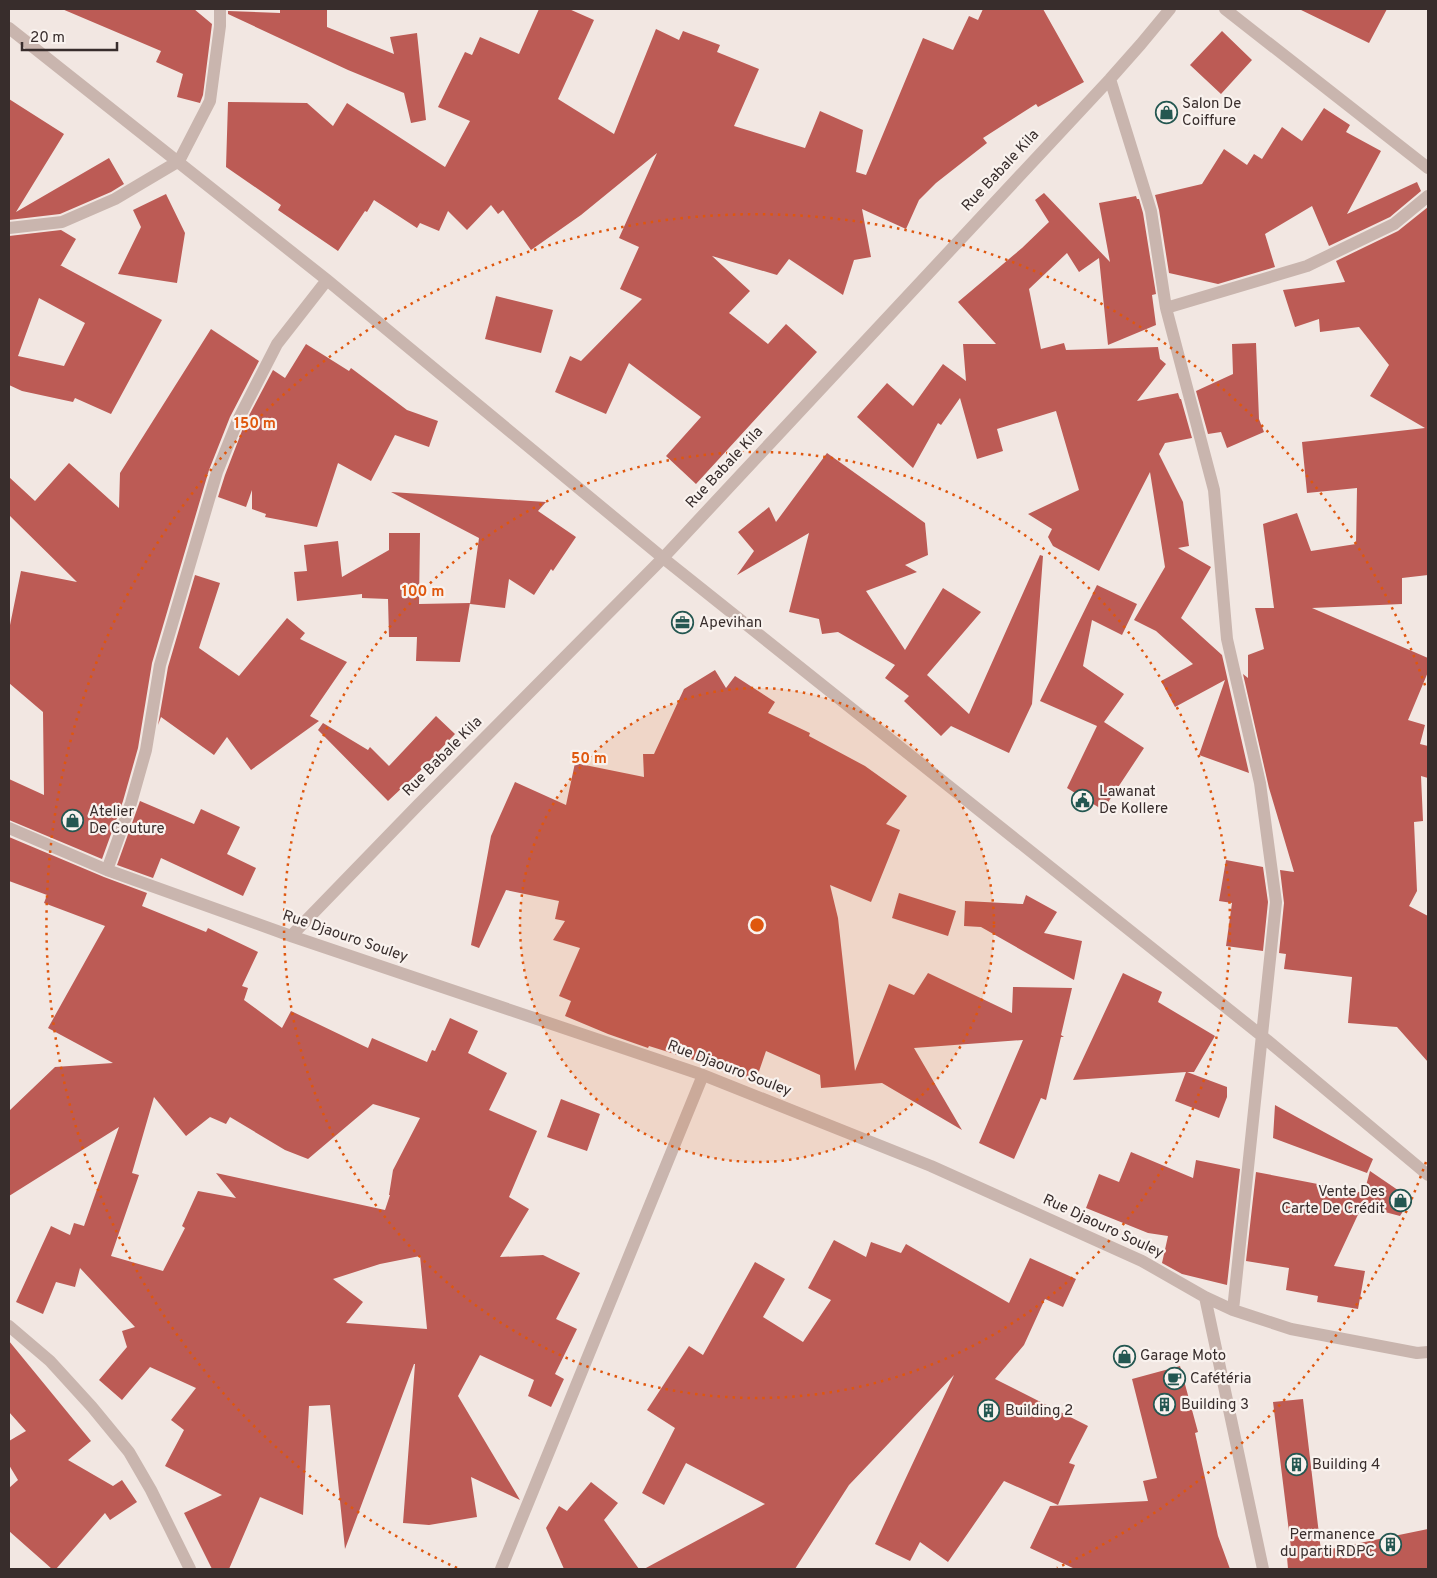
<svg xmlns="http://www.w3.org/2000/svg" width="1437" height="1578" font-family="Overpass,sans-serif">
  <style>
    .building { fill: #bc5b55; fill-rule: evenodd }
    .lines { fill: none; stroke-linecap: round; stroke-linejoin: round }
    .minor { stroke: #c9b5ae; stroke-width: 12 }
    .ring { fill: none; stroke: #df570e; stroke-width: 2.5; stroke-dasharray: 2.5 5 }
    .labels { text-anchor: middle; dominant-baseline: central; stroke-width: 4.5; stroke-linejoin: round; paint-order: stroke }
    .poi-label { font-size: 15px; fill: #382d2c; stroke: #f9f2ee; text-anchor: start }
    .street-label { font-size: 15px; fill: #382d2c; stroke: #f9f2ee }
    .centre { fill: #df570e; stroke: #f9f2ee; stroke-width: 2.5 }
    .ring-label { font-size: 15px; text-anchor: middle; font-weight: bold; fill: #df570e; stroke: #f9f2ee; stroke-width: 4.5; stroke-linejoin: round; paint-order: stroke }
  </style>
  <rect width="100%" height="100%" fill="#f2e7e2"/>
  <path class="building" d="M 62,9 L 194,9 L 212,24 L 203,95 L 200,103 L 177,97 L 183,74 L 156,62 L 161,51 Z
    M 280,9 L 327,9 L 327,27 L 394,54 L 390,37 L 417,33 L 426,120 L 411,123 L 404,93 L 348,70 L 228,14 L 228,11 L 280,13 Z
    M 539,9 L 569,9 L 594,20 L 558,99 L 614,134 L 656,29 L 679,40 L 683,31 L 720,45 L 717,52 L 759,69 L 734,126 L 805,148 L 820,111 L 863,130 L 856,172 L 866,175 L 923,38 L 953,50 L 969,16 L 978,20 L 983,9 L 1043,9 L 1084,82 L 1038,107 L 1036,104 L 983,138 L 987,143 L 936,183 L 919,200 L 906,229 L 862,209 L 871,257 L 854,260 L 843,295 L 789,259 L 777,275 L 712,256 L 750,291 L 729,313 L 768,344 L 786,324 L 817,352 L 696,484 L 666,456 L 701,417 L 629,363 L 606,414 L 555,392 L 570,356 L 581,361 L 642,299 L 620,289 L 639,247 L 619,238 L 657,153 L 581,215 L 531,250 L 503,210 L 498,214 L 491,205 L 467,230 L 448,211 L 439,231 L 420,223 L 417,228 L 374,200 L 367,212 L 365,211 L 338,251 L 278,210 L 281,205 L 226,167 L 228,102 L 307,103 L 333,126 L 347,103 L 445,167 L 470,121 L 438,107 L 465,52 L 472,55 L 480,37 L 519,54 Z
    M 1299,9 L 1387,9 L 1369,43 Z
    M 1222,31 L 1252,60 L 1221,94 L 1190,65 Z
    M 9,99 L 64,134 L 16,212 L 109,158 L 124,184 L 111,192 L 60,214 L 9,220 Z
    M 1324,108 L 1350,125 L 1346,132 L 1381,151 L 1347,214 L 1417,182 L 1421,191 L 1390,217 L 1329,246 L 1312,206 L 1265,234 L 1275,267 L 1218,284 L 1169,273 L 1159,210 L 1155,195 L 1202,184 L 1224,149 L 1247,165 L 1254,154 L 1262,159 L 1282,127 L 1302,141 Z
    M 1044,193 L 1110,262 L 1099,203 L 1136,196 L 1137,199 L 1139,199 L 1143,213 L 1156,294 L 1152,295 L 1156,325 L 1108,345 L 1099,258 L 1079,272 L 1067,253 L 1029,289 L 1041,349 L 1064,343 L 1066,350 L 1158,347 L 1160,359 L 1166,364 L 1137,401 L 1178,393 L 1180,399 L 1181,399 L 1192,438 L 1165,443 L 1159,454 L 1183,502 L 1189,546 L 1178,548 L 1211,567 L 1181,618 L 1222,655 L 1249,773 L 1199,755 L 1225,680 L 1175,707 L 1161,681 L 1193,664 L 1156,631 L 1134,620 L 1165,567 L 1150,472 L 1099,571 L 1053,546 L 1048,537 L 1052,529 L 1028,514 L 1079,490 L 1056,411 L 997,429 L 1003,451 L 977,459 L 960,398 L 941,425 L 938,423 L 913,468 L 857,417 L 887,383 L 913,406 L 943,364 L 966,381 L 963,344 L 996,344 L 958,302 L 1022,248 L 1049,222 L 1035,200 Z
    M 166,194 L 185,233 L 177,283 L 118,274 L 141,227 L 133,210 Z
    M 1428,207 L 1428,575 L 1402,578 L 1402,604 L 1312,608 L 1428,658 L 1428,672 L 1408,720 L 1425,725 L 1420,744 L 1428,746 L 1428,778 L 1421,776 L 1423,821 L 1414,822 L 1417,891 L 1409,906 L 1428,916 L 1428,1062 L 1397,1027 L 1348,1023 L 1352,977 L 1284,969 L 1286,954 L 1279,953 L 1284,903 L 1280,870 L 1294,872 L 1269,788 L 1243,674 L 1248,678 L 1248,655 L 1264,649 L 1255,608 L 1274,608 L 1263,524 L 1297,513 L 1311,551 L 1356,544 L 1357,488 L 1307,493 L 1302,442 L 1425,428 L 1370,396 L 1389,365 L 1359,327 L 1320,332 L 1319,319 L 1295,327 L 1283,290 L 1345,282 L 1336,261 L 1398,231 Z
    M 61,230 L 76,239 L 61,265 L 60,265 L 162,320 L 111,414 L 75,398 L 73,402 L 22,391 L 9,385 L 9,236 ZM 39,298 L 85,323 L 64,366 L 18,356 Z
    M 496,296 L 553,310 L 541,353 L 485,339 Z
    M 211,329 L 259,361 L 230,417 L 209,470 L 152,663 L 138,748 L 123,801 L 102,859 L 9,820 L 9,779 L 44,795 L 43,712 L 9,683 L 9,630 L 21,571 L 77,582 L 9,515 L 9,477 L 35,501 L 69,463 L 119,508 L 120,473 Z
    M 1256,343 L 1259,419 L 1264,432 L 1227,448 L 1221,432 L 1208,434 L 1196,391 L 1233,374 L 1232,344 Z
    M 306,344 L 349,371 L 351,368 L 407,410 L 438,421 L 429,447 L 395,435 L 371,481 L 338,463 L 317,527 L 265,517 L 266,514 L 252,509 L 252,490 L 246,507 L 218,497 L 225,475 L 245,423 L 273,370 L 285,378 Z
    M 827,453 L 925,523 L 928,555 L 905,565 L 917,572 L 866,591 L 905,650 L 943,588 L 981,612 L 927,675 L 969,714 L 1040,555 L 1043,556 L 1032,704 L 1009,753 L 951,726 L 941,736 L 904,701 L 909,696 L 885,678 L 895,665 L 838,632 L 822,634 L 819,619 L 789,612 L 809,533 L 737,575 L 754,551 L 738,532 L 769,507 L 776,522 Z
    M 391,492 L 546,502 L 538,511 L 576,537 L 553,571 L 551,569 L 534,595 L 509,579 L 505,608 L 470,604 L 479,538 Z
    M 389,533 L 420,533 L 419,604 L 470,603 L 460,662 L 416,661 L 417,637 L 389,637 L 388,599 L 362,598 L 362,594 L 297,601 L 294,572 L 307,571 L 304,545 L 338,541 L 342,577 L 389,550 Z
    M 195,575 L 220,583 L 199,648 L 239,676 L 287,618 L 305,633 L 300,639 L 347,662 L 310,716 L 319,721 L 251,770 L 227,737 L 214,755 L 161,717 L 158,725 L 168,667 Z
    M 1097,585 L 1137,604 L 1122,635 L 1092,620 L 1083,666 L 1124,694 L 1104,722 L 1144,748 L 1103,810 L 1067,788 L 1097,726 L 1040,701 Z
    M 715,670 L 726,688 L 735,676 L 775,702 L 768,713 L 810,733 L 809,736 L 865,766 L 907,796 L 886,824 L 900,830 L 871,902 L 830,885 L 838,918 L 855,1071 L 889,984 L 914,995 L 928,973 L 1012,1013 L 1013,987 L 1072,988 L 1061,1035 L 1064,1037 L 1061,1037 L 1046,1100 L 1041,1098 L 1014,1159 L 979,1143 L 1023,1040 L 914,1048 L 962,1130 L 882,1083 L 821,1088 L 820,1075 L 766,1051 L 756,1080 L 697,1060 L 697,1061 L 649,1046 L 648,1048 L 608,1034 L 565,1016 L 571,1001 L 559,996 L 580,948 L 553,940 L 565,921 L 555,919 L 559,901 L 506,890 L 479,948 L 471,945 L 491,836 L 515,782 L 566,805 L 575,763 L 644,777 L 643,754 L 654,754 L 684,689 Z
    M 436,716 L 455,734 L 420,771 L 388,801 L 318,730 L 323,723 L 368,750 L 370,747 L 389,766 Z
    M 140,801 L 194,824 L 201,809 L 240,827 L 227,854 L 256,868 L 243,896 L 161,858 L 153,878 L 117,865 Z
    M 9,837 L 104,877 L 147,893 L 142,906 L 206,932 L 208,928 L 258,952 L 242,986 L 248,988 L 244,1000 L 282,1028 L 291,1011 L 368,1048 L 372,1038 L 427,1062 L 432,1050 L 435,1051 L 450,1018 L 478,1031 L 468,1053 L 507,1073 L 489,1110 L 537,1131 L 509,1197 L 529,1209 L 500,1257 L 543,1255 L 580,1273 L 556,1319 L 577,1329 L 555,1374 L 564,1379 L 551,1407 L 528,1396 L 534,1380 L 480,1355 L 458,1396 L 520,1500 L 471,1477 L 477,1517 L 429,1525 L 403,1523 L 415,1364 L 414,1364 L 345,1549 L 330,1405 L 309,1406 L 303,1515 L 260,1497 L 229,1569 L 212,1569 L 184,1513 L 222,1495 L 165,1466 L 184,1430 L 171,1420 L 196,1388 L 150,1367 L 122,1400 L 99,1380 L 127,1347 L 122,1331 L 135,1327 L 80,1268 L 75,1287 L 56,1282 L 43,1314 L 16,1302 L 51,1226 L 70,1235 L 74,1223 L 84,1226 L 119,1127 L 9,1196 L 9,1111 L 55,1067 L 113,1063 L 48,1028 L 105,926 L 44,903 L 47,895 L 9,881 ZM 154,1097 L 186,1136 L 210,1117 L 226,1124 L 230,1117 L 285,1150 L 308,1159 L 373,1104 L 420,1118 L 393,1170 L 389,1195 L 390,1195 L 385,1210 L 216,1173 L 236,1198 L 198,1191 L 182,1226 L 185,1228 L 163,1271 L 111,1256 L 139,1175 L 132,1173 ZM 420,1256 L 427,1329 L 346,1323 L 363,1302 L 333,1279 L 380,1264 Z
    M 1226,860 L 1263,867 L 1268,902 L 1263,951 L 1226,946 L 1232,903 L 1219,901 Z
    M 899,893 L 956,911 L 948,936 L 892,918 Z
    M 1026,895 L 1057,912 L 1044,933 L 1082,941 L 1074,980 L 981,927 L 964,926 L 965,901 L 1023,904 Z
    M 1123,973 L 1162,992 L 1158,1002 L 1215,1036 L 1194,1072 L 1187,1072 L 1227,1087 L 1227,1097 L 1219,1118 L 1175,1101 L 1186,1072 L 1073,1080 Z
    M 561,1099 L 600,1114 L 587,1151 L 547,1137 Z
    M 1275,1105 L 1373,1159 L 1367,1173 L 1273,1138 Z
    M 1131,1152 L 1193,1178 L 1196,1160 L 1240,1169 L 1227,1285 L 1182,1274 L 1162,1263 L 1168,1236 L 1148,1233 L 1086,1208 L 1099,1174 L 1119,1182 Z
    M 1370,1171 L 1411,1199 L 1400,1216 L 1362,1206 L 1334,1266 L 1365,1271 L 1358,1309 L 1317,1302 L 1318,1296 L 1286,1290 L 1289,1268 L 1246,1261 L 1256,1172 L 1364,1193 Z
    M 834,1240 L 866,1257 L 871,1242 L 901,1253 L 906,1244 L 1009,1303 L 1030,1258 L 1076,1279 L 1063,1307 L 1045,1299 L 1024,1345 L 995,1379 L 1088,1426 L 1069,1463 L 1075,1465 L 1058,1505 L 1004,1481 L 948,1562 L 920,1542 L 910,1561 L 875,1544 L 954,1375 L 849,1485 L 795,1569 L 644,1569 L 765,1504 L 686,1463 L 664,1505 L 642,1493 L 675,1428 L 647,1410 L 689,1346 L 703,1355 L 755,1262 L 785,1279 L 763,1317 L 803,1342 L 831,1300 L 808,1288 Z
    M 9,1341 L 91,1441 L 68,1460 L 113,1486 L 122,1480 L 137,1502 L 110,1520 L 105,1513 L 56,1569 L 52,1569 L 9,1531 L 9,1488 L 18,1480 L 9,1465 L 9,1441 L 26,1431 L 9,1412 Z
    M 1180,1366 L 1198,1432 L 1195,1433 L 1218,1536 L 1230,1569 L 1075,1569 L 1030,1548 L 1050,1506 L 1148,1501 L 1143,1481 L 1157,1478 L 1132,1379 Z
    M 1303,1399 L 1321,1551 L 1428,1529 L 1428,1569 L 1288,1569 L 1287,1557 L 1292,1556 L 1273,1402 Z
    M 591,1482 L 618,1503 L 604,1520 L 639,1569 L 564,1569 L 546,1528 L 559,1506 L 567,1511 Z"/>
  <g class="lines">
    <path class="minor" d="M 1225,9 L 1428,168
      M 9,28 L 327,280 L 663,558 L 1262,1036 L 1428,1175
      M 1110,79 L 1151,211 L 1166,308 L 1214,490 L 1227,639 L 1260,783 L 1276,902 L 1233,1310
      M 9,228 L 62,222 L 115,199 L 179,161 L 210,101 L 220,26 L 220,9
      M 1166,308 L 1307,266 L 1394,224 L 1428,196
      M 9,828 L 107,870 L 291,936 L 703,1075 L 931,1166 L 1142,1261 L 1205,1297 L 1233,1310 L 1291,1329 L 1417,1353 L 1428,1352
      M 107,870 L 131,803 L 146,750 L 160,665 L 217,472 L 238,420 L 277,344 L 327,280
      M 291,936 L 418,805 L 663,558 L 1110,79 L 1141,44 L 1170,9
      M 1205,1297 L 1263,1569
      M 9,1326 L 50,1361 L 92,1407 L 129,1452 L 151,1490 L 190,1569
      M 501,1569 L 703,1075"/>
  </g>
  <circle cx="757" cy="925" r="237" fill="#df570e" fill-opacity=".12"/>
  <g class="ring">
    <circle cx="757" cy="925" r="237"/>
    <circle cx="757" cy="925" r="473"/>
    <path d="M1426 1162A710 710 0 0 1 1057 1568M457 1568A710 710 0 1 1 1426 688"/>
  </g>
  <defs>
    <symbol id="shop-ring" viewBox="-11 -11 22 22"><circle r="9.5" fill="#f9f2ee" stroke="#245751" stroke-width="1.5"/><path d="M-5-2.5h2.3a2.7 3.5 0 0 1 5.4 0H5L5.5 6h-11ZM-1.5-2.5h3a1.5 2.3 0 0 0-3 0Z" fill="#245751"/></symbol>
    <symbol id="office-ring" viewBox="-11 -11 22 22"><circle r="9.5" fill="#f9f2ee" stroke="#245751" stroke-width="1.5"/><path d="M-6-3h4V-5.5h4V-3h4V5H-6ZM-1-4.5V-3h2v-1.5ZM-6 0V1H6V0Z" fill="#245751"/></symbol>
    <symbol id="civic-ring" viewBox="-11 -11 22 22"><circle r="9.5" fill="#f9f2ee" stroke="#245751" stroke-width="1.5"/><path d="M-.6-6.5H3V-4.5H.6V-3L4-1V1h2V6H-6V1h2V-1L-.6-3ZM-1.2 2.5V6h2.4V2.5Z" fill="#245751"/></symbol>
    <symbol id="cafe-ring" viewBox="-11 -11 22 22"><circle r="9.5" fill="#f9f2ee" stroke="#245751" stroke-width="1.5"/><path d="M-5.5-4.5H6V0H3Q3 3.5 0 3.5H-2.5Q-5.5 3.5-5.5 0ZM3-3.2v2h1.7v-2ZM-6 4.5H4V6H-6Z" fill="#245751"/></symbol>
    <symbol id="building-ring" viewBox="-11 -11 22 22"><circle r="9.5" fill="#f9f2ee" stroke="#245751" stroke-width="1.5"/><path d="M-4-6H4V6H1V3H-1V6H-4ZM-2.5-4.3h1.7v1.8h-1.7ZM.8-4.3h1.7v1.8H.8ZM-2.5-1h1.7V.8h-1.7ZM.8-1h1.7V.8H.8Z" fill="#245751"/></symbol>
  </defs>
  <g fill-rule="evenodd">
    <use href="#shop-ring" x="1154" y="100" width="25" height="25"/>
    <use href="#office-ring" x="670" y="610" width="25" height="25"/>
    <use href="#civic-ring" x="1070" y="788" width="25" height="25"/>
    <use href="#shop-ring" x="60" y="808" width="25" height="25"/>
    <use href="#shop-ring" x="1388" y="1188" width="25" height="25"/>
    <use href="#shop-ring" x="1112" y="1344" width="25" height="25"/>
    <use href="#cafe-ring" x="1162" y="1366" width="25" height="25"/>
    <use href="#building-ring" x="1152" y="1392" width="25" height="25"/>
    <use href="#building-ring" x="976" y="1398" width="25" height="25"/>
    <use href="#building-ring" x="1284" y="1452" width="25" height="25"/>
    <use href="#building-ring" x="1378" y="1532" width="25" height="25"/>
  </g>
  <g class="labels">
    <g class="poi-label">
      <text x="1182" y="104">Salon De<tspan x="1182" dy="17">Coiffure</tspan></text>
      <text x="699" y="623">Apevihan</text>
      <text x="1099" y="792">Lawanat<tspan x="1099" dy="17">De Kollere</tspan></text>
      <text x="89" y="812">Atelier<tspan x="89" dy="17">De Couture</tspan></text>
      <text x="1385" y="1192" text-anchor="end">Vente Des<tspan x="1385" dy="17">Carte De Crédit</tspan></text>
      <text x="1140" y="1356">Garage Moto</text>
      <text x="1190" y="1379">Cafétéria</text>
      <text x="1181" y="1405">Building 3</text>
      <text x="1005" y="1411">Building 2</text>
      <text x="1312" y="1465">Building 4</text>
      <text x="1375" y="1535" text-anchor="end">Permanence<tspan x="1375" dy="17">du parti RDPC</tspan></text>
    </g>
    <g class="street-label">
      <text transform="translate(1001 171) rotate(-47)">Rue Babale Kila</text>
      <text transform="translate(725 468) rotate(-47)">Rue Babale Kila</text>
      <text transform="translate(443 757) rotate(-45)">Rue Babale Kila</text>
      <text transform="translate(345 937) rotate(19)">Rue Djaouro Souley</text>
      <text transform="translate(729 1069) rotate(21)">Rue Djaouro Souley</text>
      <text transform="translate(1103 1227) rotate(25)">Rue Djaouro Souley</text>
    </g>
  </g>
  <circle cx="757" cy="925" r="8" class="centre"/>
  <g class="ring-label">
    <text x="255" y="428">150 m</text>
    <text x="423" y="596">100 m</text>
    <text x="589" y="763">50 m</text>
  </g>
  <rect width="1437" height="1578" fill="none" stroke="#382d2c" stroke-width="20"/>
  <path d="M22 42v8h95v-8" fill="none" stroke="#382d2c" stroke-width="2.5"/>
  <text x="30" y="42" font-size="15" fill="#382d2c" stroke="#f9f2ee" stroke-width="4" paint-order="stroke">20 m</text>
</svg>
